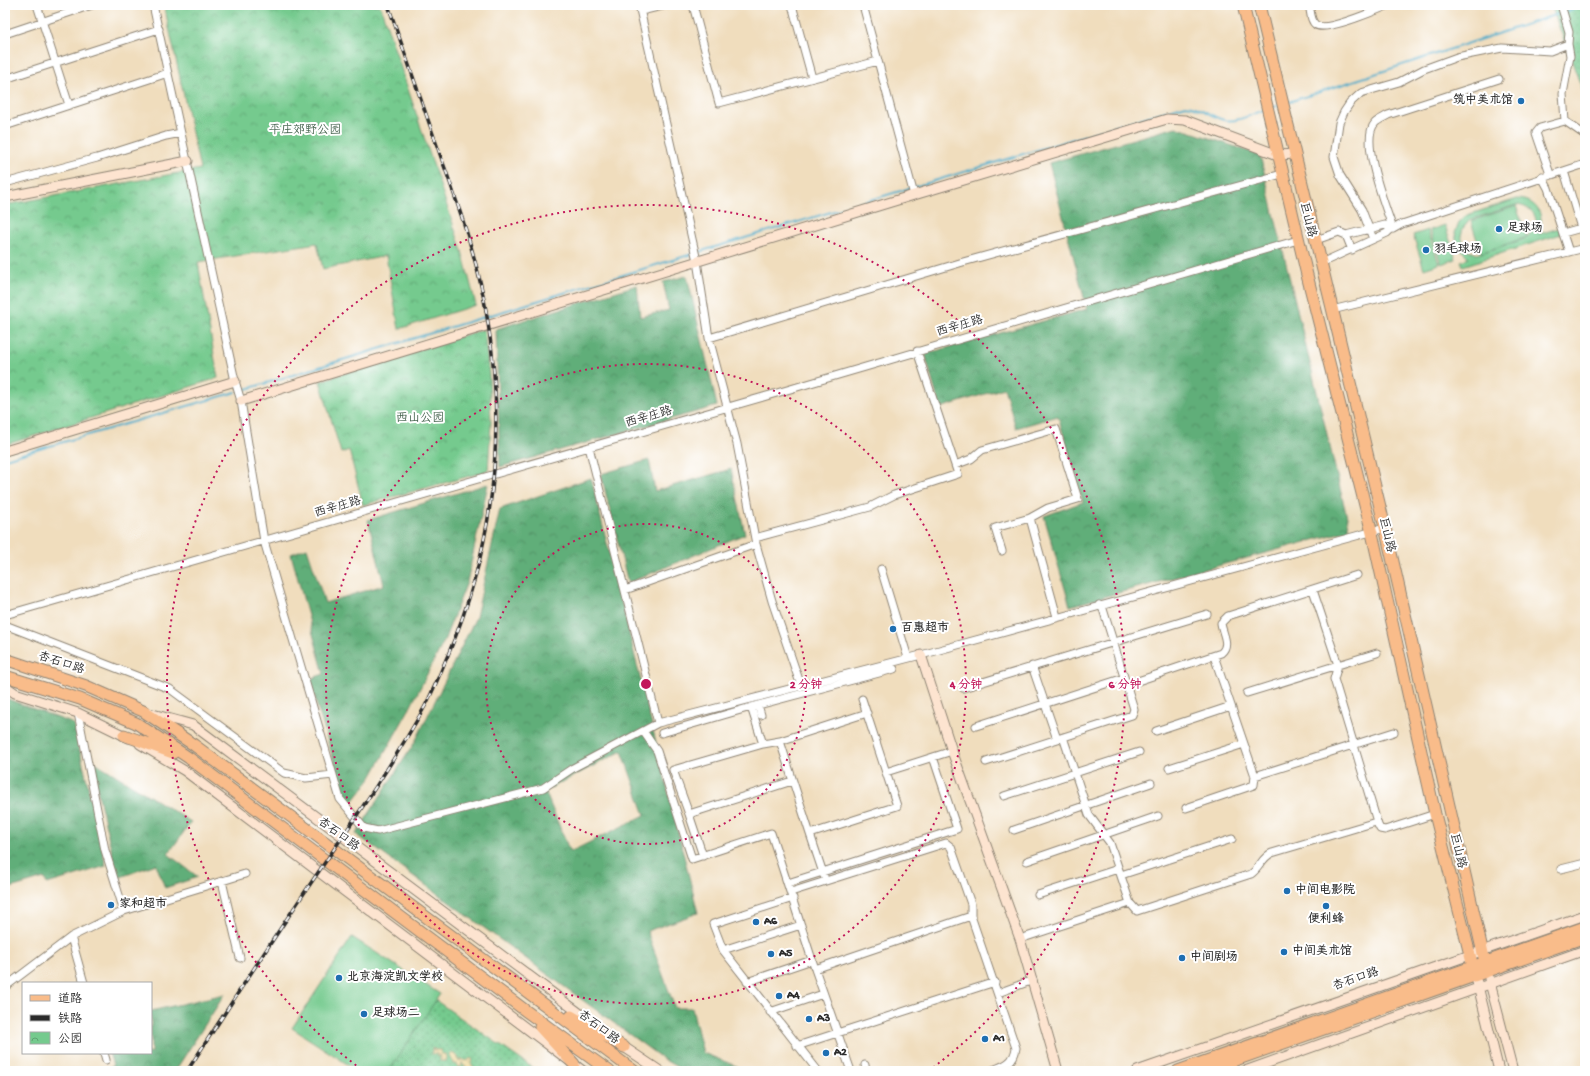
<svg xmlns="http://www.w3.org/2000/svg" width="1590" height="1076" font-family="'Gochi Hand','LXGW WenKai TC',sans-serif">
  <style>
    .grass { fill: url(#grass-dots); stroke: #507a5c }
    .forest { fill: url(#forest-crowns); stroke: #466c52; fill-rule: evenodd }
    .sand { fill: url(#sand-dots); stroke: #8c8264 }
    .park { fill: url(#park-crowns); stroke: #507a5c }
    .pitch { fill: #75ca8e; stroke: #507a5c; fill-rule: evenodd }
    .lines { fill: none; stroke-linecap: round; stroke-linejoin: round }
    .stream { stroke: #4aabc9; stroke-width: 2 }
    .street-casing { stroke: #8e8474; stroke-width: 9 }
    .secondary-casing { stroke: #8e8474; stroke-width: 11 }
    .primary-casing { stroke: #8e8474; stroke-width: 13 }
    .street { stroke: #fff; stroke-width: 7 }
    .secondary { stroke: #fde4d0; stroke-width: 9 }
    .primary { stroke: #f9bc8a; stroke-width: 11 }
    .rail-casing { stroke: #2b2b2b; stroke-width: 3.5 }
    .rail { stroke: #fff; stroke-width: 2; stroke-dasharray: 6; stroke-linecap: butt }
    .ring { fill: none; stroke: #c2185b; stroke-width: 2; stroke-dasharray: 2 4 }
    .poi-dot { fill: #1f6fb2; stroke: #fff; stroke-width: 1.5 }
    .labels { text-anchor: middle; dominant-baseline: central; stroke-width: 4; stroke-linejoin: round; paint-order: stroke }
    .poi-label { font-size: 12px; font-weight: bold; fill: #2b2b2b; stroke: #fff; text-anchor: start }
    .park-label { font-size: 12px; fill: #45634e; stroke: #fff }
    .street-label { font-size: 12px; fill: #2b2b2b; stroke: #fff }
    .centre { fill: #c2185b; stroke: #fff; stroke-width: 2 }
    .ring-label { font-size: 12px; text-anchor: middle; font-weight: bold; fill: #c2185b; stroke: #fff; stroke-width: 4; stroke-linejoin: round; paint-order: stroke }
  </style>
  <defs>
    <pattern id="grass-dots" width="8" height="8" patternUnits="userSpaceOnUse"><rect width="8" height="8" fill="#75ca8e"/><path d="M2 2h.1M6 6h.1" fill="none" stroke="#60a474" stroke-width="1.8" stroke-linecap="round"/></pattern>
    <pattern id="forest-crowns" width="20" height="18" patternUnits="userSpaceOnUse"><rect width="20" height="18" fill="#60ae79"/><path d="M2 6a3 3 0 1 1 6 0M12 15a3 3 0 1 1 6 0" fill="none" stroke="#4f8e63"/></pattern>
    <pattern id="sand-dots" width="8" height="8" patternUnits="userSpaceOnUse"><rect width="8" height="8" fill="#eeda9e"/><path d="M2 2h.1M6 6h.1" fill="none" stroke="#cb8" stroke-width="1.8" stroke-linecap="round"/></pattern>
    <pattern id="park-crowns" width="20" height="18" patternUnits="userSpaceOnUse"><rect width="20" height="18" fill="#75ca8e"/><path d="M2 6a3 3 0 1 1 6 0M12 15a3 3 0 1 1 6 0" fill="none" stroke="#60a474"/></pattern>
  </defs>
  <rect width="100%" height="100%" fill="#fff"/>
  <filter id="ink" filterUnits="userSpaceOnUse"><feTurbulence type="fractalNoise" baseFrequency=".025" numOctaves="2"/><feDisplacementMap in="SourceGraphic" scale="8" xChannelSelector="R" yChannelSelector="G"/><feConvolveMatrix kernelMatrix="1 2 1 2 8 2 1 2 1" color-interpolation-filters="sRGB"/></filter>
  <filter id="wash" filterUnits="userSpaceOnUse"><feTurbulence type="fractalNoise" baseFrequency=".012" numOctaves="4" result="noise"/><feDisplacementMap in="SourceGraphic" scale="16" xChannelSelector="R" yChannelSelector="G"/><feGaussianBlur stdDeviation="0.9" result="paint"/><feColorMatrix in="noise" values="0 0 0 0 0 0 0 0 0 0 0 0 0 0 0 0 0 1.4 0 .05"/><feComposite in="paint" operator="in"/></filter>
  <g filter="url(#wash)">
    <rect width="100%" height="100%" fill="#f0ddbd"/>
    <path class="grass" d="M 1551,5 L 1585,5 L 1585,97 Z
      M 435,1000 L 537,1071 L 389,1071 Z"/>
    <path class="forest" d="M 1176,127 L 1260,155 L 1350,530 L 1070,606 L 1044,516 L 1083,502 L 1058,416 L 1016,428 L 1004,388 L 940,408 L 925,354 L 1087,309 L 1049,163 Z
      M 687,276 L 717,406 L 500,467 L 496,329 L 637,285 L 640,317 L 669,310 L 663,282 Z
      M 649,460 L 655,491 L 731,469 L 745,534 L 628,583 L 601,474 Z
      M 591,478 L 698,913 L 647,931 L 675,1008 L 692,1008 L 703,1053 L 736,1066 L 738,1071 L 684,1071 L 663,1059 L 356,834 L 415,742 L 476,617 L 500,509 ZM 622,751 L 645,815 L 570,852 L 545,791 Z
      M 488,484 L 467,582 L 444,641 L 411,706 L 369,781 L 351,804 L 343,791 L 309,679 L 324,674 L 291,554 L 307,548 L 325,603 L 384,585 L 368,520 Z
      M 5,698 L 74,724 L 106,866 L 47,884 L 44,878 L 7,889 L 5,883 Z
      M 90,759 L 191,822 L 168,854 L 198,877 L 165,888 L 156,864 L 118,878 Z
      M 225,994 L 175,1071 L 106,1071 L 113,1065 L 109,1053 L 151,1053 L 151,1011 Z"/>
    <path class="sand" d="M 432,1048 L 436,1050 L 441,1050 L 441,1054 L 445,1054 L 446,1057 L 445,1061 L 440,1061 L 440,1055 L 437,1057 L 436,1053 L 432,1054 Z
      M 452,1053 L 458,1057 L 459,1062 L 461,1059 L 467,1061 L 471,1058 L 473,1061 L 471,1064 L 476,1070 L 467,1070 L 462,1063 L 461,1068 L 459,1068 L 457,1064 L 454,1064 L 449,1054 Z"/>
    <path class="park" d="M 164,5 L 380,5 L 462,251 L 476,305 L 399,329 L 386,256 L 323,269 L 317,243 L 198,262 L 218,378 L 5,445 L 5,205 L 200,169 Z
      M 484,329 L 489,375 L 491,423 L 488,471 L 363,505 L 349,450 L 341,453 L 320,381 Z"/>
    <path class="pitch" d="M 1517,199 C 1537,199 1546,216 1539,234 L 1559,228 L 1561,234 L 1463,266 L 1461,261 L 1469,258 L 1457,245 L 1455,233 L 1459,222 L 1467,215 ZM 1516,205 C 1529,206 1538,214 1536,227 L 1527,238 L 1477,254 L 1466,249 L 1461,236 L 1463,228 L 1470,220 Z
      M 1516,206 L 1527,237 L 1481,253 L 1471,221 Z
      M 1445,225 L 1456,259 L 1441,264 L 1430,230 Z
      M 1428,230 L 1439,264 L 1424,269 L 1413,235 Z
      M 352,937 L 440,994 L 389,1071 L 358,1071 L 292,1028 Z"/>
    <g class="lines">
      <path class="stream" d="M 1565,12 L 1585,5
        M 1286,103 L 1561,13
        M 1271,108 L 1280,105
        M 914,187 L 1186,105 C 1202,106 1210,117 1224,120 C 1236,123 1253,114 1264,110
        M 240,391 L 910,188
        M 5,459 L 236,392"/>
    </g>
  </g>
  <g filter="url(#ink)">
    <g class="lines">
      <defs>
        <path id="street" d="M 37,5 L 69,105
          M 153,5 L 235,381 L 241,401 L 264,541 L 340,799 L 364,828 L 378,831 L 543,788 L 573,768 L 658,723 L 921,655 L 1385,528
          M 639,5 L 697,261 L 709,338 L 737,444 L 756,544 L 772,601 L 801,686
          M 693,5 L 719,103 L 878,61
          M 792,5 L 812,78
          M 863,5 L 914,195
          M 1309,5 C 1311,11 1310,21 1316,25 C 1326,32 1377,10 1389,5
          M 1561,5 L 1569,32 L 1568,44 L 1570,56 L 1563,94 L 1565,121 L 1585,135
          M 641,11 L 666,5
          M 5,34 L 92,5
          M 5,79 L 159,29
          M 5,126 L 168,73
          M 1564,171 L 1581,228
          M 1550,174 L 1536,133 L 1540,128 L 1565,121
          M 1542,177 L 1548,188 L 1569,252
          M 5,183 L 97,158 L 166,136 L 181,133
          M 1393,229 C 1386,208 1359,140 1375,123 C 1378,120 1385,117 1388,115 L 1499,79
          M 1563,233 L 1585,227
          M 1346,235 L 1385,225 L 1393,229
          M 1373,239 L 1362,210 L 1340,175 L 1334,157 L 1339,123 L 1344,112 L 1350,103 L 1361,93 L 1399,82 L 1424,69 L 1457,57 L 1502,48 L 1550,51 L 1568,44
          M 1316,240 L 1339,232 L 1346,235 L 1352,250
          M 1321,263 L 1387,233 L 1392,228 L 1393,229 L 1402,224 L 1585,164
          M 1332,310 L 1585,248
          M 709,338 L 963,262 L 1282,174
          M 589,447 L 658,723
          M 955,465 L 971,459 L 982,450 L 1056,429 L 1078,499 L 1048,508 L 1030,518 L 995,528 L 1002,551
          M 1030,518 L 1057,617
          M 755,538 L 870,507 L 894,495 L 958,474 L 917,351
          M 881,569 L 908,658
          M 625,590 L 756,544
          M 1313,590 L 1338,665 L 1334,679 L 1378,825 L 1380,829 L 1385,830 L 1435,814
          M 5,615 L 770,395 L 1298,240
          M 5,625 L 170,689 L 284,773 L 306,778 L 333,775
          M 1032,666 L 1057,739
          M 1126,685 L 1221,653 C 1231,645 1222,633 1221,623 L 1228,616 L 1357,575
          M 963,688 L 1207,614
          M 1247,693 L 1377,653
          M 758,705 L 761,715
          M 751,707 L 894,669
          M 976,726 L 1124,678
          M 643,731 L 657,751 L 692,859 L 771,833 L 815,969 L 971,916
          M 1156,731 L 1231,706
          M 662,733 L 751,707 L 763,744
          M 1063,737 L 1089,815 L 1110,843 L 1130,903 L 1137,911 L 1251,874 C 1260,868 1262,857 1272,853 L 1376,822
          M 986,762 L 1132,715 L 1134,709 L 1103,609 L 1099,605
          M 1169,768 L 1244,744
          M 886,772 L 952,751
          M 1255,776 L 1394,732
          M 1004,796 L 1139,752
          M 1186,808 L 1254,785 L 1255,776 L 1214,656
          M 689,814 L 673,770 L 763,744 L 780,741
          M 1014,830 L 1151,783
          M 810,834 L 780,741 L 867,713
          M 703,856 L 689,814 L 792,781
          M 1027,861 L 1158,816
          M 1561,869 L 1585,863
          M 1121,875 L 1232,839
          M 824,876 L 810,834 L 897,806 L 862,699
          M 222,881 L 240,958
          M 788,883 L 957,829 L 933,757
          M 791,892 L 946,843 L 951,847 L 971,904 L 971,916 L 1016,1048 C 1014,1063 1004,1066 990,1071
          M 1038,895 L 1118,869
          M 124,911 L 245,874
          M 801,925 L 723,950 L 818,1071
          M 71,937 L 84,983
          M 1020,939 L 1130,903
          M 723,950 L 713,924 L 793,898
          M 815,969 L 851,1071
          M 747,982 L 812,960
          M 5,987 L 71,937 L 124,911 L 105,850 L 78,713
          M 998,993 L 1033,980
          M 770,1012 L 823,994
          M 797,1046 L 995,982
          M 104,1053 L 106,1060
          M 865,1065 L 866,1071"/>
        <path id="secondary" d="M 5,197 L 188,161
          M 241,401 L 914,195 L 1167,119 L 1185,120 L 1278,155 L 1295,154
          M 5,451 L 235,381
          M 921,655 L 952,751 L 1020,939 L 1058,1071
          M 5,686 L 15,693 L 78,713 L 129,738
          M 149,713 L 193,725 L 594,1024
          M 140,744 L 185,771 L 583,1071
          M 1489,979 L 1513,1071
          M 1477,982 L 1499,1071
          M 618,1043 L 660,1071
          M 1137,1071 L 1585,915
          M 1245,1071 L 1585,950"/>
        <path id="primary" d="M 1243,5 L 1307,275 L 1372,533 L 1435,814 L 1475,975
          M 1259,5 L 1388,540 L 1485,962
          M 5,659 L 86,686 L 143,711 L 194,745 L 634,1071
          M 5,676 L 80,699 L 136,723 L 189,758 L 526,1011 L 609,1071
          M 124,735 L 173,753
          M 571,1016 L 624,1047
          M 540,1027 L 574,1064
          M 1178,1071 L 1585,927
          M 1204,1071 L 1585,937"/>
      </defs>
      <use href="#street" class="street-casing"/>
      <use href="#secondary" class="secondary-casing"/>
      <use href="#primary" class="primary-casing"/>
      <use href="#street" class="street"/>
      <use href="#secondary" class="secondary"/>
      <use href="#primary" class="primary"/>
      <defs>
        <path id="rail" d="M 187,1071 C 229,1007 270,943 313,880 C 351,824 390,768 424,708 C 433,692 440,673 448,655 C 493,549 506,437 488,323 C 480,267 461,213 442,160 C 424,108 406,57 388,5"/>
      </defs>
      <use href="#rail" class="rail-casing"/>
      <use href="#rail" class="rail"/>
    </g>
  </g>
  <g class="ring">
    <circle cx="646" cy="684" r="160"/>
    <circle cx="646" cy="684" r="320"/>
    <path d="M361 1069A479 479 0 1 1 931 1069"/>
  </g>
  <g class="poi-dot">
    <circle cx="1521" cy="101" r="4"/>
    <circle cx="1499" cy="229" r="4"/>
    <circle cx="1426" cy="250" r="4"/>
    <circle cx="893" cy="629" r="4"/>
    <circle cx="1287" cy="891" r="4"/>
    <circle cx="111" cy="905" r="4"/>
    <circle cx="1326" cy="906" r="4"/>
    <circle cx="756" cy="922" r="4"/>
    <circle cx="1284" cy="952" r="4"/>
    <circle cx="771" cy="954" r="4"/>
    <circle cx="1182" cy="958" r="4"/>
    <circle cx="339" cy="978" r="4"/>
    <circle cx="779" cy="996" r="4"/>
    <circle cx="364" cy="1014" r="4"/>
    <circle cx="809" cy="1019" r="4"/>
    <circle cx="985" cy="1039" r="4"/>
    <circle cx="826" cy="1053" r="4"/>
  </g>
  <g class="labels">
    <g class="poi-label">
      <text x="1513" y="101" text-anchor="end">筑中美术馆</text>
      <text x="1507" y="229">足球场</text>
      <text x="1434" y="250">羽毛球场</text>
      <text x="901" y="629">百惠超市</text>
      <text x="1295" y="891">中间电影院</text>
      <text x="119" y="905">家和超市</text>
      <text x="1326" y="920" text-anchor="middle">便利蜂</text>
      <text x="764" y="922">A6</text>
      <text x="1292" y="952">中间美术馆</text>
      <text x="779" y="954">A5</text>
      <text x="1190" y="958">中间剧场</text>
      <text x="347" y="978">北京海淀凯文学校</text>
      <text x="787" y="996">A4</text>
      <text x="372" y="1014">足球场二</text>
      <text x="817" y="1019">A3</text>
      <text x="993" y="1039">A1</text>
      <text x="834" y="1053">A2</text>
    </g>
    <g class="park-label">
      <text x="305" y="131">平庄郊野公园</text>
      <text x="420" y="419">西山公园</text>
    </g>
    <g class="street-label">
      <text transform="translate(1307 220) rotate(76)">巨山路</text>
      <text transform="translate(960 327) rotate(-16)">西辛庄路</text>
      <text transform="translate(649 418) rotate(-16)">西辛庄路</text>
      <text transform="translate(338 508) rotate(-16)">西辛庄路</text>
      <text transform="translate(1386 535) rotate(77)">巨山路</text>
      <text transform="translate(61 664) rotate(18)">杏石口路</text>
      <text transform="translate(338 835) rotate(36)">杏石口路</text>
      <text transform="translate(1457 851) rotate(77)">巨山路</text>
      <text transform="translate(1356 980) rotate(-19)">杏石口路</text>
      <text transform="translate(598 1028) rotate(37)">杏石口路</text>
    </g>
  </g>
  <circle cx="646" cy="684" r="6" class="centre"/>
  <g class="ring-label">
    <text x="806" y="688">2 分钟</text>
    <text x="966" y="688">4 分钟</text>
    <text x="1125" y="688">6 分钟</text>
  </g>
  <rect width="1590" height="1076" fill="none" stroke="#fff" stroke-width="20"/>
  <rect x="22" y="982" width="130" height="72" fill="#ffffff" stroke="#aaaaaa"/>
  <rect x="30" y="995" width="20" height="6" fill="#f9bc8a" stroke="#aaaaaa"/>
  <text x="58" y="1002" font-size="12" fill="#2b2b2b">道路</text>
  <rect x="30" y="1015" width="20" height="6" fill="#2b2b2b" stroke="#aaaaaa"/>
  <text x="58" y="1022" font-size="12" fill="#2b2b2b">铁路</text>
  <rect x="30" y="1032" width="20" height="12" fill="url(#park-crowns)" stroke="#aaaaaa"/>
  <text x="58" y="1042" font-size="12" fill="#2b2b2b">公园</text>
</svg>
